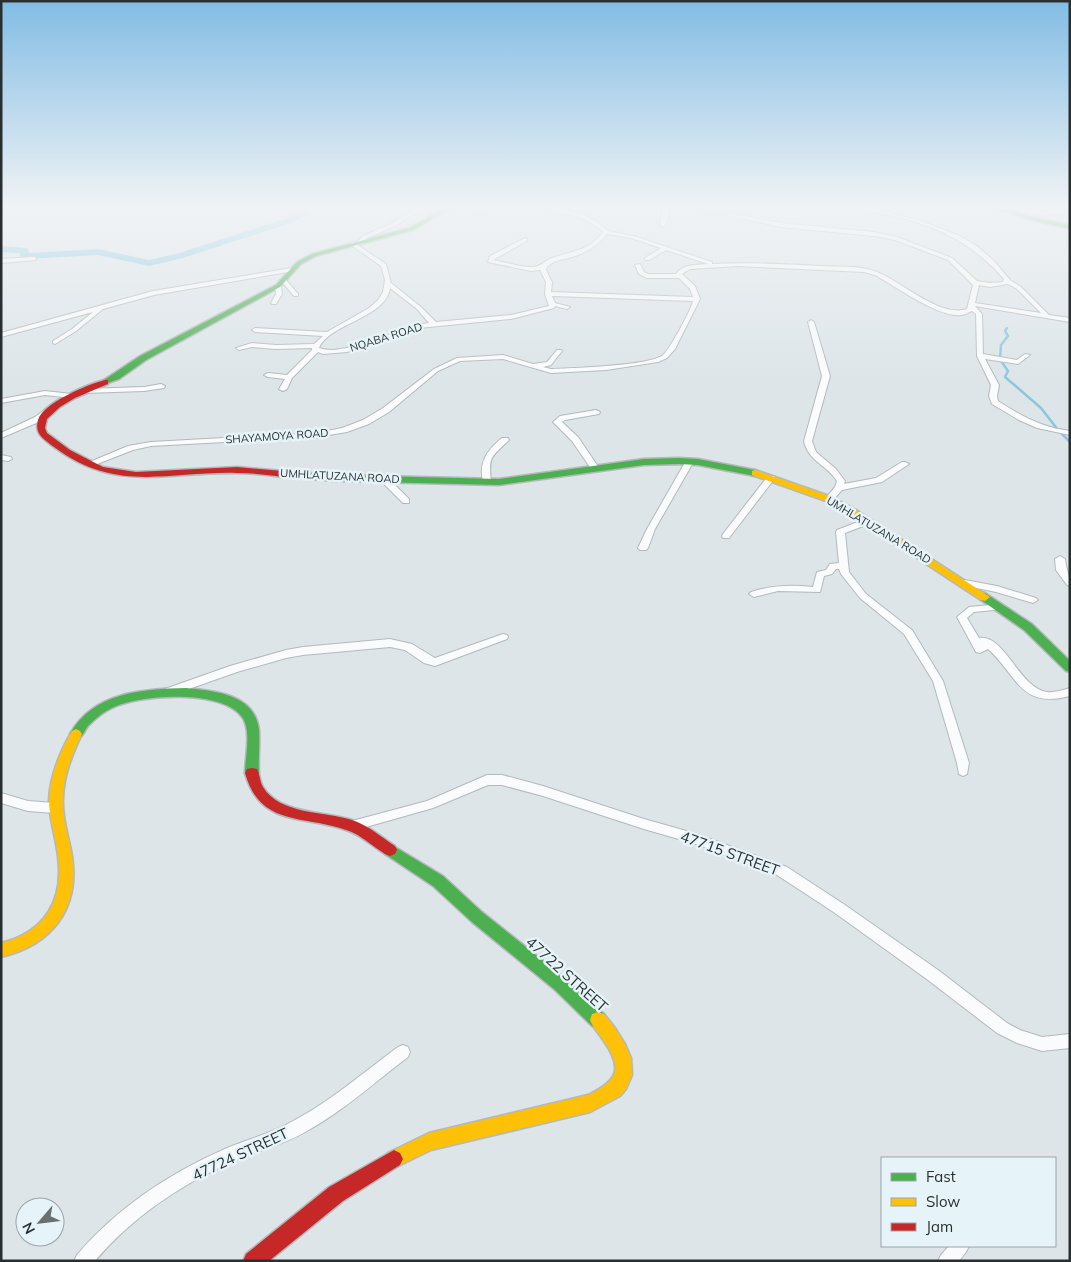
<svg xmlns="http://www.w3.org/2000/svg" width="1071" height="1262" font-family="Mulish,sans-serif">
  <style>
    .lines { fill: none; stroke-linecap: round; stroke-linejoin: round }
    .stream { stroke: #8ac7de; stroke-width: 2.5 }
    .river { fill: #8ac7de; fill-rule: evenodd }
    .street-casing { stroke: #b3b9bb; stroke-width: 2 }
    .fast-casing { stroke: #b3b9bb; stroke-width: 3 }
    .slow-casing { stroke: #b3b9bb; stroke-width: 3 }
    .jam-casing { stroke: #b3b9bb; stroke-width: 3 }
    .street { fill: #fafbfc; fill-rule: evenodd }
    .fast { fill: #4caf50; fill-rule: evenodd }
    .slow { fill: #ffc107; fill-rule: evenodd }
    .jam { fill: #c62828; fill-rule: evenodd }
    .labels { text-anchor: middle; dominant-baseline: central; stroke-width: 5; stroke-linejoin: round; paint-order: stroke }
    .far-street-label { font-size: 11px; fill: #292f31; stroke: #e6f4fa }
    .near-street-label { font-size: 15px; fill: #292f31; stroke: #e6f4fa }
  </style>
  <rect width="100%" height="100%" fill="#dde5e8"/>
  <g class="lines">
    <path class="stream" d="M 1000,359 L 1001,345 L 1008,336 L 1005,331 L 1007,328
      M 1001,361 L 1008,371 L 1005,377 L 1041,408 L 1058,430
      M 1062,434 L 1070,442"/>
    <path class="river" d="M 308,206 L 317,206 L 311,213 L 294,222 L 183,258 L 149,266 L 98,255 L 26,259 L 22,258 L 19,253 L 1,252 L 1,246 L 25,248 L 28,249 L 29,253 L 98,249 L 149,260 L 176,254 L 288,218 Z"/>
    <defs>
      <path id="street" d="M 420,206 L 426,206 L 395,226 L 367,238 L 361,244 L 356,243 L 363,236 L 391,224 Z
        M 484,206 L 489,206 L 483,213 L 479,213 Z
        M 540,206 L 548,206 L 579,213 L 596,221 L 608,231 L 634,236 L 712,262 L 712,264 C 748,262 784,264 820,266 C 839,267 859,265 877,272 C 902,282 940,318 967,309 L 973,285 L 948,260 L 895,240 L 874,236 L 781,227 L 685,206 L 694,206 L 781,223 L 874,232 L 897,237 L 952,258 L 977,281 L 990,283 L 1003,282 L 1004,279 C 974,245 943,229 899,217 C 885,214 867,213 854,206 L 862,206 L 921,221 L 960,236 L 978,247 L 994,261 L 1010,280 L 1021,287 L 1049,315 L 1070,318 L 1070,322 L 975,306 L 982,314 L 983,354 L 1017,360 L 1025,354 L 1030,355 L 1018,364 L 985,359 L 999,385 L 997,396 L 998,401 C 1021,416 1043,428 1070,431 L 1070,435 L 1037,428 L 1019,420 L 992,404 L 989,396 L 991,385 L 977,356 L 976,314 L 972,311 C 969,312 965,315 961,315 C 939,318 895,286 875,275 L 864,272 L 738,266 L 690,269 L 682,274 L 695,286 L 700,299 L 675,349 L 667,358 L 658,362 L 606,370 L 551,373 L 503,359 L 460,361 L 438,371 L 389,412 L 369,424 L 347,432 L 317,437 L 151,446 L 133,450 L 92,466 L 89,466 L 85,464 L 128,446 L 151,442 L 317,433 L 342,428 L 363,420 L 383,408 L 434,369 L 457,358 L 503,355 L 533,364 L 547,362 L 557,350 L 561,350 L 562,351 L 551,365 L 543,367 L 551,369 C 572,368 650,366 663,355 C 670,349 691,310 693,301 L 552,296 L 555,303 L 570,307 L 567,309 L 555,306 L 554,308 L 511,319 L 419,328 L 347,352 L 323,354 L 318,352 L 292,378 L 287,389 L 283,391 L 279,389 L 285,379 L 268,377 L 264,375 L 268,373 L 287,375 L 312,350 L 312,348 L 276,349 L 252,347 L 239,350 L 236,348 L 252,343 L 276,345 L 314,344 L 323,336 L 255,332 L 252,330 L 255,328 L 327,332 L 369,308 L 378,300 L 383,292 L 385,280 L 381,266 L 351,245 L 350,244 L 353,242 L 386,264 L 391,283 L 421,307 L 436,322 L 511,315 L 549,306 L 545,294 L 546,282 L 540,270 L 531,271 L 488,262 L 490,256 L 525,238 L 527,239 L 527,241 L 493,260 C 506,262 519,267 532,267 C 541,267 544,261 552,258 C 572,251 589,251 603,232 L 599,228 L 584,219 ZM 607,234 L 631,238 L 661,248 L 645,258 L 645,260 L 649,260 L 666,250 L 708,264 C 696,265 683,264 676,274 L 648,274 L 644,272 L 640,264 L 635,265 L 639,274 L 647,278 L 679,278 L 690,289 L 693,297 L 551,292 L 552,282 L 546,270 L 547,267 C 554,260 561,260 569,258 C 584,254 598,246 607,234 ZM 1008,284 L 1017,289 L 1041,313 L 975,303 L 979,285 L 990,287 ZM 390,288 L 417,309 L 429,323 C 399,326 345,358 319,348 C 330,323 386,318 390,288 Z
        M 664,206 L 670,206 L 666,225 L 663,227 L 660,225 Z
        M 994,206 L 1004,206 L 1044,212 L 1070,208 L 1070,212 L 1044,216 Z
        M 34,257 L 36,258 L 36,260 L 1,263 L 1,259 Z
        M 292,268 L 295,270 L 294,271 L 154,295 L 103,309 L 76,331 L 55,344 L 53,343 L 53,341 L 72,329 L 93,312 L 1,337 L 1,333 L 153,291 Z
        M 282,280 L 286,280 L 298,294 L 298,296 L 294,296 L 282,282 Z
        M 278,284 L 281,286 L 282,294 L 276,304 L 272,304 L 271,303 L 276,294 L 275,286 Z
        M 811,320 L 814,322 L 830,376 L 812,441 L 816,452 L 836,469 L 845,481 L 844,484 L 876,478 L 902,462 L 905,462 L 909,464 L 882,482 L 842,490 L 832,501 L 829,502 L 825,499 L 835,487 L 837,481 C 827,465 808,461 804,441 L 822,376 L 808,322 Z
        M 161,384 L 165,386 L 164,388 L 144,391 L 84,393 L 80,391 L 84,389 L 144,387 Z
        M 45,391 L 72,394 L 76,396 L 72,398 L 45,395 L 1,403 L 1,399 Z
        M 46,409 L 52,409 L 53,411 L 41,421 L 1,438 L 1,433 L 35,417 Z
        M 596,410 L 600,412 L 599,414 L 565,420 L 562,422 L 578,437 L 599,468 L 595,470 L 592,470 L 572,441 L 553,422 L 560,416 Z
        M 502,438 L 508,438 L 509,440 C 492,457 488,455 491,482 L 487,484 L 484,484 C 477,464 487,450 502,438 Z
        M 1,455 L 11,457 L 12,459 L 8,461 L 1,460 Z
        M 687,459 L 693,459 L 694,461 L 655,529 L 648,548 L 646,550 L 640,550 L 638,548 L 647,529 Z
        M 768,476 L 774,476 L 775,478 L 729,538 L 723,538 L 722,536 L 723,534 Z
        M 381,477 L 387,477 L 409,499 L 409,503 L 403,503 L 381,481 Z
        M 868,518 L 872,521 L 871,523 L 845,533 L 849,572 L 866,594 L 912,630 L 943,681 L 969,763 L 967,774 L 963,776 L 959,774 L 957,763 L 933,681 L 904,634 L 860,598 L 841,574 L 839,569 L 836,569 L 832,574 L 824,576 L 820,592 L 778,591 L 754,597 L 749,594 L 751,592 C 772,585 791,585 813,587 L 817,572 L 826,570 L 830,564 L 839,563 L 836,532 L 837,530 Z
        M 1060,556 L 1065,559 C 1066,569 1070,576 1070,586 L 1067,585 L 1056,570 L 1055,559 Z
        M 965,580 L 997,586 L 1036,598 L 1038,600 L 1033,603 L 996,592 L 962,585 L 960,583 Z
        M 1001,604 L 1006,607 L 1004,609 L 974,612 L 967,618 L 979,638 C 1005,634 1019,688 1047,692 C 1054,693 1062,690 1070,688 L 1070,696 C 1020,709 1018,676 988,649 L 980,653 L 976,652 L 957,617 L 969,607 Z
        M 503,634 L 507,635 L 508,637 L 507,639 L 435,666 L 424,663 L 405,650 L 390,647 L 303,655 L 286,658 L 237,672 L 169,696 L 165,695 L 164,692 L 165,689 L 230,666 L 286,650 L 303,647 L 390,639 L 412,644 L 435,658 Z
        M 487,775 L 502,775 L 543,786 L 644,819 L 697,834 L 787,867 L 845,905 L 938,970 L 1007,1023 L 1020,1030 L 1042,1037 L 1070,1034 L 1070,1048 L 1042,1051 L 1017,1043 L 997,1033 L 928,980 L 835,913 L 777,875 L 696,844 L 644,829 L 543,796 L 502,785 L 488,785 L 433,808 L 352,831 L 348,830 L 346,826 L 348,822 L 352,821 L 427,801 Z
        M 1,793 L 28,801 L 55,803 L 59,805 L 61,808 L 59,811 L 55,813 L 28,811 L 1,803 Z
        M 403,1045 L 408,1047 L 410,1052 L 408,1057 C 375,1082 343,1111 307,1131 C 285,1144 260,1150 236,1160 C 183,1183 132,1217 95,1261 L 74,1261 L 77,1255 C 117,1208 168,1174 225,1149 C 248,1139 273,1133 295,1120 C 332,1100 364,1072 398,1047 Z
        M 949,1246 L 969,1246 L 966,1252 L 959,1261 L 938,1261 L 941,1255 Z"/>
      <path id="fast" d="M 448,206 L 455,206 L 413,230 L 316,256 L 301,264 L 280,287 L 146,360 L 119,379 L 105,384 L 101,382 L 140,356 L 276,285 L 297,262 L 312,254 L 409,228 Z
        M 989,206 L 997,206 L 1032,217 L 1070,225 L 1070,229 L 1028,219 Z
        M 679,458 L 698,459 L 755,470 L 760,473 L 755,476 L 698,465 L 679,464 L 644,465 L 499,485 L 336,481 L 283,477 L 278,474 L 283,471 L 336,475 L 499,479 L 644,459 Z
        M 985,593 L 1032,624 L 1070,661 L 1070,672 L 1066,671 L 1024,630 L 981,600 L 980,597 L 981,594 Z
        M 186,688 C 215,691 255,694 259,730 C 260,745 258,759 259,773 L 257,777 L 252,778 L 247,777 L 245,773 C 245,757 252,731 242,717 C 223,689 139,694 112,708 C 103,712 95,719 88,726 C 85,730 83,736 79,738 C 76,739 75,738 72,737 L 70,734 C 93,692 143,689 186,688 Z
        M 390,844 L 443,876 L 482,912 L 566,979 L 604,1014 L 606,1020 L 604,1026 L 598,1028 L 592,1026 L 554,989 L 472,922 L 433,886 L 385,854 L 383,850 L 385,846 Z"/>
      <path id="slow" d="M 755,470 L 832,497 L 856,510 L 990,597 L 985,601 L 981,600 L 850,514 L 826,501 L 752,475 L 752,471 Z
        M 76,729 L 80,731 L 82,734 C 72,754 63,776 63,800 C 62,819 69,837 72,856 C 80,909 52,945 1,957 L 1,943 C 45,932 64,900 58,857 C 56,837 49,819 49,800 C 50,775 60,752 72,731 Z
        M 598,1012 L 604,1014 L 615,1028 L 625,1044 L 631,1058 L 632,1075 L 626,1089 L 620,1096 L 590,1112 L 431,1150 L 394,1168 L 388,1165 L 385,1159 L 388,1153 L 429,1133 L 588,1095 C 619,1080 623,1068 603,1040 C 599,1033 593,1028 590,1020 L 592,1014 Z"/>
      <path id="jam" d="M 105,380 L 108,380 L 108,384 L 75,398 L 60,407 L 47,419 L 45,428 L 47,433 L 70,450 L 103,467 L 136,472 L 237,467 L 283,471 L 288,474 L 283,477 C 268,475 253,473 237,473 C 168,471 117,494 54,447 C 44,439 34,434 38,420 C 43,403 88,384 105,380 Z
        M 252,768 L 257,769 C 260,775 260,782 263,787 C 280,815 325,811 352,820 C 368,825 381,837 395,846 L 397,850 L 395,854 L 390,856 L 385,854 C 372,846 360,834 346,830 C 303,815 260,827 245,773 L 247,769 Z
        M 394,1150 L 400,1153 L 403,1159 L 400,1165 L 343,1201 L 269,1261 L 243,1261 L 246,1254 L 329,1187 Z"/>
    </defs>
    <use href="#street" class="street-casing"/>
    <use href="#fast" class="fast-casing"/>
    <use href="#slow" class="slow-casing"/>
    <use href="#jam" class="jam-casing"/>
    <use href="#street" class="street"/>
    <use href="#fast" class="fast"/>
    <use href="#slow" class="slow"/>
    <use href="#jam" class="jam"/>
  </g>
  <linearGradient id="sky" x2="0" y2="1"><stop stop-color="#82bce4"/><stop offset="0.54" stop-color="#f0f3f5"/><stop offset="1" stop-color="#f0f3f5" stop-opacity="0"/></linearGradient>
  <rect width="1071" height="382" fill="url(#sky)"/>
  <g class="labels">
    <g class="far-street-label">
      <text transform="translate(386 337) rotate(-17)">NQABA ROAD</text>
      <text transform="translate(277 436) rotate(-4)">SHAYAMOYA ROAD</text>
      <text transform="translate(340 476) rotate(3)">UMHLATUZANA ROAD</text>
      <text transform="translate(879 530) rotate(31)">UMHLATUZANA ROAD</text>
    </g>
    <g class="near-street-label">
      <text transform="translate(730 853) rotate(20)">47715 STREET</text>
      <text transform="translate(567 974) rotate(42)">47722 STREET</text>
      <text transform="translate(240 1154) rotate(-25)">47724 STREET</text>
    </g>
  </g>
  <rect width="1071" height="1262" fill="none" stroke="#292f31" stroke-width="5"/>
  <rect x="881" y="1157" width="175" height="90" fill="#e6f4fa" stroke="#9aa5aa"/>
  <rect x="891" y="1173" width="25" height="8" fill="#4caf50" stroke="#9aa5aa"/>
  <text x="926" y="1182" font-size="15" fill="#292f31">Fast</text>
  <rect x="891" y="1198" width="25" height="8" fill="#ffc107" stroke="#9aa5aa"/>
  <text x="926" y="1207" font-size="15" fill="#292f31">Slow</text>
  <rect x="891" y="1223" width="25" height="8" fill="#c62828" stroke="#9aa5aa"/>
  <text x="926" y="1232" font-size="15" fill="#292f31">Jam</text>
  <g transform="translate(40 1222) rotate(242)"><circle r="24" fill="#e6f4fa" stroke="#9aa5aa"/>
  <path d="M0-4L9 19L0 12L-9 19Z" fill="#686f71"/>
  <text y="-8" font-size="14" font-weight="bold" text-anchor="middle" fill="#292f31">N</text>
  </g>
</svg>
